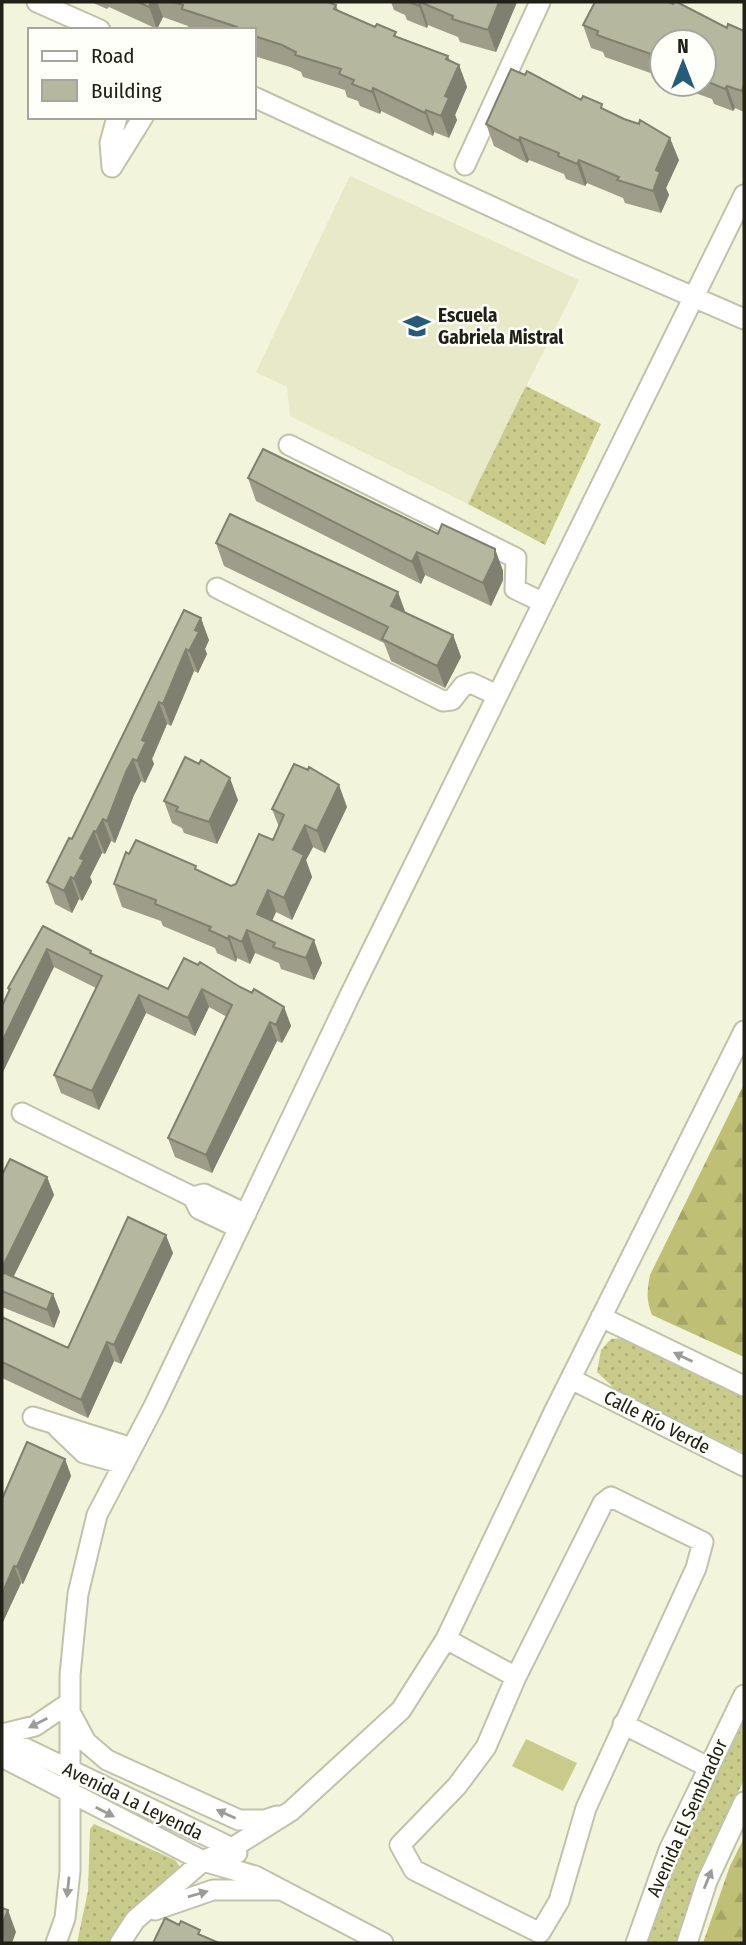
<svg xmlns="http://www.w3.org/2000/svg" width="746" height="1945" font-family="'Fira Sans Condensed',sans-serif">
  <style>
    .built { fill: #e7e9c8 }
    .grass { fill: url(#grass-dots) }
    .forest { fill: url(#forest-firs) }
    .park { fill: #c9cb8a }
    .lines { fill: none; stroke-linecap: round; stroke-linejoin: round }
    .minor-casing { stroke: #c1c2aa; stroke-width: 23 }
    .minor { stroke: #fff; stroke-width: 19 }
    .wall { fill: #9d9d89 }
    .shaded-wall { fill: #7f806f }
    .building { fill: #b6b79f; stroke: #7f806f; stroke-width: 2 }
    .oneway { fill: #9b9b97 }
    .labels { text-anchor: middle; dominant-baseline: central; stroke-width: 5; stroke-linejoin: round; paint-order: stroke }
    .poi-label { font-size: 19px; font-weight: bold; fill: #202017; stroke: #fffffa; text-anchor: start }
    .street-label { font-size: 19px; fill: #202017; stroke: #fffffa }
  </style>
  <defs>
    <pattern id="grass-dots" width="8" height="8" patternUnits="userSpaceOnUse" patternTransform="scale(1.75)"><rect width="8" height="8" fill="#c9cb8a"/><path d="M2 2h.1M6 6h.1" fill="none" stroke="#acae76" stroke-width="1.8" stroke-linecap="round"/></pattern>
    <pattern id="forest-firs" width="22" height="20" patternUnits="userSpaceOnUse" patternTransform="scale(1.75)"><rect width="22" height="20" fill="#bfc076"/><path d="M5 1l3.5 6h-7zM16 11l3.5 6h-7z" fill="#a4a565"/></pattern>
  </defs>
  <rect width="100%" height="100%" fill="#f2f4db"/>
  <path class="built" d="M 350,176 L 579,280 L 468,504 L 290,416 L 287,387 L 256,372 Z"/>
  <path class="grass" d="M 526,386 L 601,424 L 545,545 L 468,504 Z
    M 625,1338 L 744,1395 L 744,1453 L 616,1390 L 597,1372 L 601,1350 L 611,1339 Z
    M 744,1717 L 744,1780 L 703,1866 L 676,1943 L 645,1943 L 674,1856 Z
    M 94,1824 L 175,1860 L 181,1868 L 139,1908 L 109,1943 L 77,1943 L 88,1891 L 90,1829 Z"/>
  <path class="forest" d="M 744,1084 L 744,1357 L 652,1315 C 646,1300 647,1291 650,1275 Z
    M 744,1838 L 744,1943 L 703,1943 L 730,1866 Z"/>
  <path class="park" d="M 526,1739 L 577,1763 L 563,1791 L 512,1766 Z"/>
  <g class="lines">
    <defs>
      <path id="minor" d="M 37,2 L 100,30
        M 254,97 L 583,249 L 744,319
        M 465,165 L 540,2
        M 112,167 L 143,117
        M 112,167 L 110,143 L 117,117
        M 289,445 L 516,558 L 515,589 L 542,602
        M 217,588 L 443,701 L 452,700 L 463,686 L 471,683 L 497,695
        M 22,1113 L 193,1197
        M 239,1228 L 199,1209 L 193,1197 L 204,1194 L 246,1214
        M 601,1317 L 744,1386
        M 571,1379 L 744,1466
        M 33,1417 L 132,1448
        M 58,1428 L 84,1453 L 124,1464
        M 611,1497 L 703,1542 L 696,1568 L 586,1808 L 559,1901 L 540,1933 L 414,1870 L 400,1845 L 457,1786 L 486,1747 L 516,1677 L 603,1503 Z
        M 446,1639 L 516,1677
        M 71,1714 L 86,1742 L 107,1760 L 239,1820 L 265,1820 L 277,1816
        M 623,1724 L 708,1767
        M 2,1734 L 35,1726 L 69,1703
        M 2,1737 L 232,1848 L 237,1853
        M 2,1757 L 203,1861 L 255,1876 L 383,1943
        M 155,1910 L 213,1890 L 279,1890
        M 56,1943 L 65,1918 L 70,1871 L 70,1675 L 78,1594 L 97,1515 L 155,1404 L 350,995 L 744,195
        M 120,1943 L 135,1920 L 203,1861 L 232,1848 L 291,1811 L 401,1710 L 446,1639 L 554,1412 L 744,1031
        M 636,1943 L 669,1850 L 744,1695
        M 687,1943 L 707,1881 L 744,1802"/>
    </defs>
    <use href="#minor" class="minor-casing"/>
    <use href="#minor" class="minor"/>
  </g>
  <path class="wall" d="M 91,2 L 328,2 L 336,5 L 338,10 L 459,65 L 467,87 L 455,115 L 457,120 L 449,138 L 434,132 L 433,136 L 381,111 L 380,114 L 360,106 L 358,101 L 347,97 L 345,90 L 303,77 L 301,72 L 290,67 L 254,56 L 254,30 L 189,30 L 188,26 L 163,17 L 157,29 L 109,7 L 107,9 Z
    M 391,2 L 517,2 L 496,52 L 460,42 L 458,37 L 428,25 L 427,28 L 407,20 L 405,15 L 394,10 Z
    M 583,25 L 727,28 L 744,31 L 744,112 L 735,108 L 733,111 L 714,104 L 712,99 L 670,84 L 704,84 L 704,42 L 662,42 L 662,81 L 658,80 L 656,75 L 605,57 L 603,52 L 591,48 Z
    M 581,100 L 604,110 L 679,160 L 666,188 L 669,195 L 661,213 L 625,203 L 623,198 L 587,183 L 585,186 L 566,179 L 564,174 L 529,160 L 527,163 L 494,146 L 486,124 Z
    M 248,478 L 438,534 L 495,549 L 503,571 L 503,580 L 491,606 L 425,575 L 421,584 L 256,501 Z
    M 216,543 L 405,612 L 453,635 L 461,657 L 445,688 L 391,661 L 384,643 L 224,566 Z
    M 184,610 L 209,640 L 205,649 L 207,654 L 198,673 L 194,671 L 171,726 L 167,724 L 152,759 L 154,764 L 145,783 L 141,781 L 134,795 L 115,843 L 111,841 L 105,854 L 102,853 L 90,877 L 92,882 L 82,901 L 79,899 L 72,913 L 55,904 L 47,882 L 72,839 Z
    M 238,800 L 217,844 L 184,833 L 182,828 L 172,823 L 164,801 Z
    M 347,807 L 325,853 L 313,847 L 306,860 L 312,877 L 292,920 L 276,912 L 272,921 L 322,963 L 314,980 L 281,969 L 279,963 L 255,953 L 250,964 L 237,958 L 236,962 L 217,953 L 215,948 L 163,926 L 161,921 L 122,907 L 114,884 L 129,854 L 198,871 L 231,886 L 236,884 L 273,840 L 279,827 L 272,809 Z
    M 43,926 L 91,951 L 92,954 L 168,989 L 240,987 L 284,1007 L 291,1026 L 282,1043 L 277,1041 L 212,1173 L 175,1157 L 168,1138 L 227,1017 L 209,1007 L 195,1036 L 146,1013 L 99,1110 L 61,1093 L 54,1075 L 96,988 L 54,967 L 9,991 L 8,988 Z
    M 2,1175 L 47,1177 L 54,1195 L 13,1277 L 53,1294 L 60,1312 L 54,1328 L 2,1307 Z
    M 173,1253 L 121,1364 L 114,1361 L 88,1418 L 2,1378 L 2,1317 L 68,1348 Z
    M 65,1459 L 71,1476 L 23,1584 L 21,1583 L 2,1624 L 2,1499 Z"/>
  <path class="shaded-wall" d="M 151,2 L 157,2 L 163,17 L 157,29 L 149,7 Z
    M 420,2 L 428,25 L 427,28 L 419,6 Z
    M 499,2 L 517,2 L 496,52 L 488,30 Z
    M 448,56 L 455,75 L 459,65 L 467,87 L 455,115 L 457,120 L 449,138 L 441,116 L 446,59 Z
    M 744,85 L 744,99 L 742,91 Z
    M 727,86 L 735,108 L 733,111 L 725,89 Z
    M 373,88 L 381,111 L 380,114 L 372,92 Z
    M 426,110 L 434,132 L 433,136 L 425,113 Z
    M 520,137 L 529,160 L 527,163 L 519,141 Z
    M 670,138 L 679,160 L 666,188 L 669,195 L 661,213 L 653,191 L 656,170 Z
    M 579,160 L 587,183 L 585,186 L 577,164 Z
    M 495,549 L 503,571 L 503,580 L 491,606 L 483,583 Z
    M 417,552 L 425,575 L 421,584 L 412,562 Z
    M 398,592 L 406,614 L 391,606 Z
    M 201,618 L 209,640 L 205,649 L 207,654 L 198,673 L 189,651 L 195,630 Z
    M 453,635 L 461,657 L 445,688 L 437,666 Z
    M 186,649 L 194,671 L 171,726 L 163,704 Z
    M 159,702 L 167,724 L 152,759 L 154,764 L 145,783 L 137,761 L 142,740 Z
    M 133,759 L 141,781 L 134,795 L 115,843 L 107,821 L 126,772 Z
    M 230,778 L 238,800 L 217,844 L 209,822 Z
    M 339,785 L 347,807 L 325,853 L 317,831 Z
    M 103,819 L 111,841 L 105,854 L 96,832 Z
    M 305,825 L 313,847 L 306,860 L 312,877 L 292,920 L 284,898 L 293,849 Z
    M 94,831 L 102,853 L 90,877 L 92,882 L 82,901 L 74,879 L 80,858 Z
    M 71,877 L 79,899 L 72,913 L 64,891 Z
    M 268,890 L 276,912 L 265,936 L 257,914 Z
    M 247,930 L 255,953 L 250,964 L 242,942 Z
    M 229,936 L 237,958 L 236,962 L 228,939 Z
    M 314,940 L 322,963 L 314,980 L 306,958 Z
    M 47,949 L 54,967 L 2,1074 L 2,1042 Z
    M 202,989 L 209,1007 L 195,1036 L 188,1018 Z
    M 139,995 L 146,1013 L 99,1110 L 92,1091 Z
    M 284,1007 L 291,1026 L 282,1043 L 276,1025 Z
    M 270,1022 L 277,1041 L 212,1173 L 206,1155 Z
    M 47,1177 L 54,1195 L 7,1290 L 2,1276 L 2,1268 Z
    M 166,1235 L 173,1253 L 121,1364 L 114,1345 Z
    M 53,1294 L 60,1312 L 54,1328 L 47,1310 Z
    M 107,1342 L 114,1361 L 88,1418 L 81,1400 Z
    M 65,1459 L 71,1476 L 23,1584 L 17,1567 Z
    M 14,1566 L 21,1583 L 2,1624 L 2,1594 Z
    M 8,1910 L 16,1932 L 12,1943 L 2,1943 L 2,1925 Z"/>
  <path class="building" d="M 138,2 L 151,2 L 149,7 Z
    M 174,2 L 328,2 L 336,5 L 334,9 L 375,27 L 377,24 L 396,32 L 394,36 L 448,56 L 446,59 L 459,65 L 445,96 L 449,98 L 441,116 L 426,110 L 425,113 L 373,88 L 372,92 L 352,84 L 354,80 L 339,74 L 341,69 L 295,55 L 296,52 L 282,45 L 254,36 L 254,30 L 236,30 L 237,27 L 182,9 L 183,5 Z
    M 409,2 L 499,2 L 488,30 L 452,19 L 453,16 L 420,2 L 419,6 Z
    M 595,2 L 668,2 L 673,4 L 674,2 L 677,2 L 727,28 L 728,24 L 744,31 L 744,85 L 742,91 L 727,86 L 725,89 L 706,81 L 707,78 L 704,77 L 704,42 L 662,42 L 662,62 L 650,57 L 651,54 L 597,35 L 598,31 L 583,25 Z
    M 511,69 L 525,75 L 527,71 L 581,100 L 583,96 L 602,104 L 601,108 L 624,119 L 639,124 L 640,120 L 670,138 L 656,170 L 660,172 L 653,191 L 617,180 L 619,177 L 579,160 L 577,164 L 558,156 L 559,153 L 520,137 L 519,141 L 486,124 Z
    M 263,449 L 438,534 L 442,524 L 495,549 L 495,558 L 483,583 L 417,552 L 412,562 L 248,478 Z
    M 230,514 L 398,592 L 391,606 L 453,635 L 437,666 L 382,639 L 388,627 L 216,543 Z
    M 184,610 L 201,618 L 195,630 L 199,632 L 189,651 L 186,649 L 163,704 L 159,702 L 142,740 L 146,742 L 137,761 L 133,759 L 126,772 L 107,821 L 103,819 L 96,832 L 94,831 L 80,858 L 84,860 L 74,879 L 71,877 L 64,891 L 47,882 L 69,838 L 72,839 Z
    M 185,757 L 199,764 L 201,760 L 230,778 L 209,822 L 176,811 L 178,807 L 164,801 Z
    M 294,764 L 308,770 L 309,767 L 339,785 L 317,831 L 305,825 L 293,849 L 304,855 L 284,898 L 268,890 L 257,914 L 314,940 L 306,958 L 273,947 L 275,943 L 247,930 L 242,942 L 229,936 L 228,939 L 209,930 L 211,927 L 155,904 L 156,900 L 114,884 L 126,852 L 129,854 L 136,840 L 196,866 L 195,869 L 231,886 L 236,884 L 259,834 L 273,840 L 284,815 L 272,809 Z
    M 43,926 L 91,951 L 90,953 L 168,989 L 184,958 L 198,965 L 200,962 L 240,987 L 252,993 L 254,989 L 284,1007 L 276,1025 L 270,1022 L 206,1155 L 168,1138 L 232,1005 L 202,989 L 188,1018 L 139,995 L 92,1091 L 54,1075 L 102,976 L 47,949 L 2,1042 L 2,1006 L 10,989 L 8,988 Z
    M 10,1159 L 47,1177 L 2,1268 L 2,1175 Z
    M 128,1217 L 166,1235 L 114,1345 L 107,1342 L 81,1400 L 2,1362 L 2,1317 L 68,1348 Z
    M 2,1272 L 53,1294 L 47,1310 L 2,1291 Z
    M 27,1442 L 65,1459 L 17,1567 L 14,1566 L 2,1594 L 2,1499 Z
    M 2,1908 L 8,1910 L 2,1925 Z
    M 165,1918 L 179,1925 L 181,1921 L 200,1930 L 198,1934 L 219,1943 L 153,1943 Z"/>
  <defs><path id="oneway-solid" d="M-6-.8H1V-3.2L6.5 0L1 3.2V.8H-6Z" transform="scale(1.75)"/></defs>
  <g class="oneway">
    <use href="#oneway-solid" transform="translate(683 1357) rotate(-154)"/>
    <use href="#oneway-solid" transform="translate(38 1723) rotate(153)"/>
    <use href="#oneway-solid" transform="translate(105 1812) rotate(27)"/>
    <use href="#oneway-solid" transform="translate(226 1814) rotate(-156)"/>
    <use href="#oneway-solid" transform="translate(708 1879) rotate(-68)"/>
    <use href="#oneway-solid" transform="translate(68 1887) rotate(96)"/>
    <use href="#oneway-solid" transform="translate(198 1894) rotate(-16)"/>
  </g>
  <defs>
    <symbol id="school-bare" viewBox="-9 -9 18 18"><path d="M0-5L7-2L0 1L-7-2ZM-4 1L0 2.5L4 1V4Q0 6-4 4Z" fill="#275c78" stroke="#fffffa" stroke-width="2.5" paint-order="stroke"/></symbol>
  </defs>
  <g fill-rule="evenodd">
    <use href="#school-bare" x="398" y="307" width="38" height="38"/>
  </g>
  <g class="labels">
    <g class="poi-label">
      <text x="438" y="315">Escuela<tspan x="438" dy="22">Gabriela Mistral</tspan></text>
    </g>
    <g class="street-label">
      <text transform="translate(657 1422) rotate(27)">Calle Río Verde</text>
      <text transform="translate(133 1801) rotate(26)">Avenida La Leyenda</text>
      <text transform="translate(687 1818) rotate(-66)">Avenida El Sembrador</text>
    </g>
  </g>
  <rect width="746" height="1945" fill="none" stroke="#202017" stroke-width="7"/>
  <rect x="28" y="28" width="228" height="91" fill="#fffffa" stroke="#a6a69f" stroke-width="2"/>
  <rect x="42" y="51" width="35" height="10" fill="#ffffff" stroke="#a6a69f" stroke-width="2"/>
  <text x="91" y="63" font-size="21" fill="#202017">Road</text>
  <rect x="42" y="80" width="35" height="21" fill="#b6b79f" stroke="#a6a69f" stroke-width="2"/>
  <text x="91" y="98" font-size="21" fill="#202017">Building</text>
  <g transform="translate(683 63)"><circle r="33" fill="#fffffa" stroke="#a6a69f" stroke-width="2"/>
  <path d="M0-5L12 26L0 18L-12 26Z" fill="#275c78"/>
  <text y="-10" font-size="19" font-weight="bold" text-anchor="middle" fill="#202017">N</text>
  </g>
</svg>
